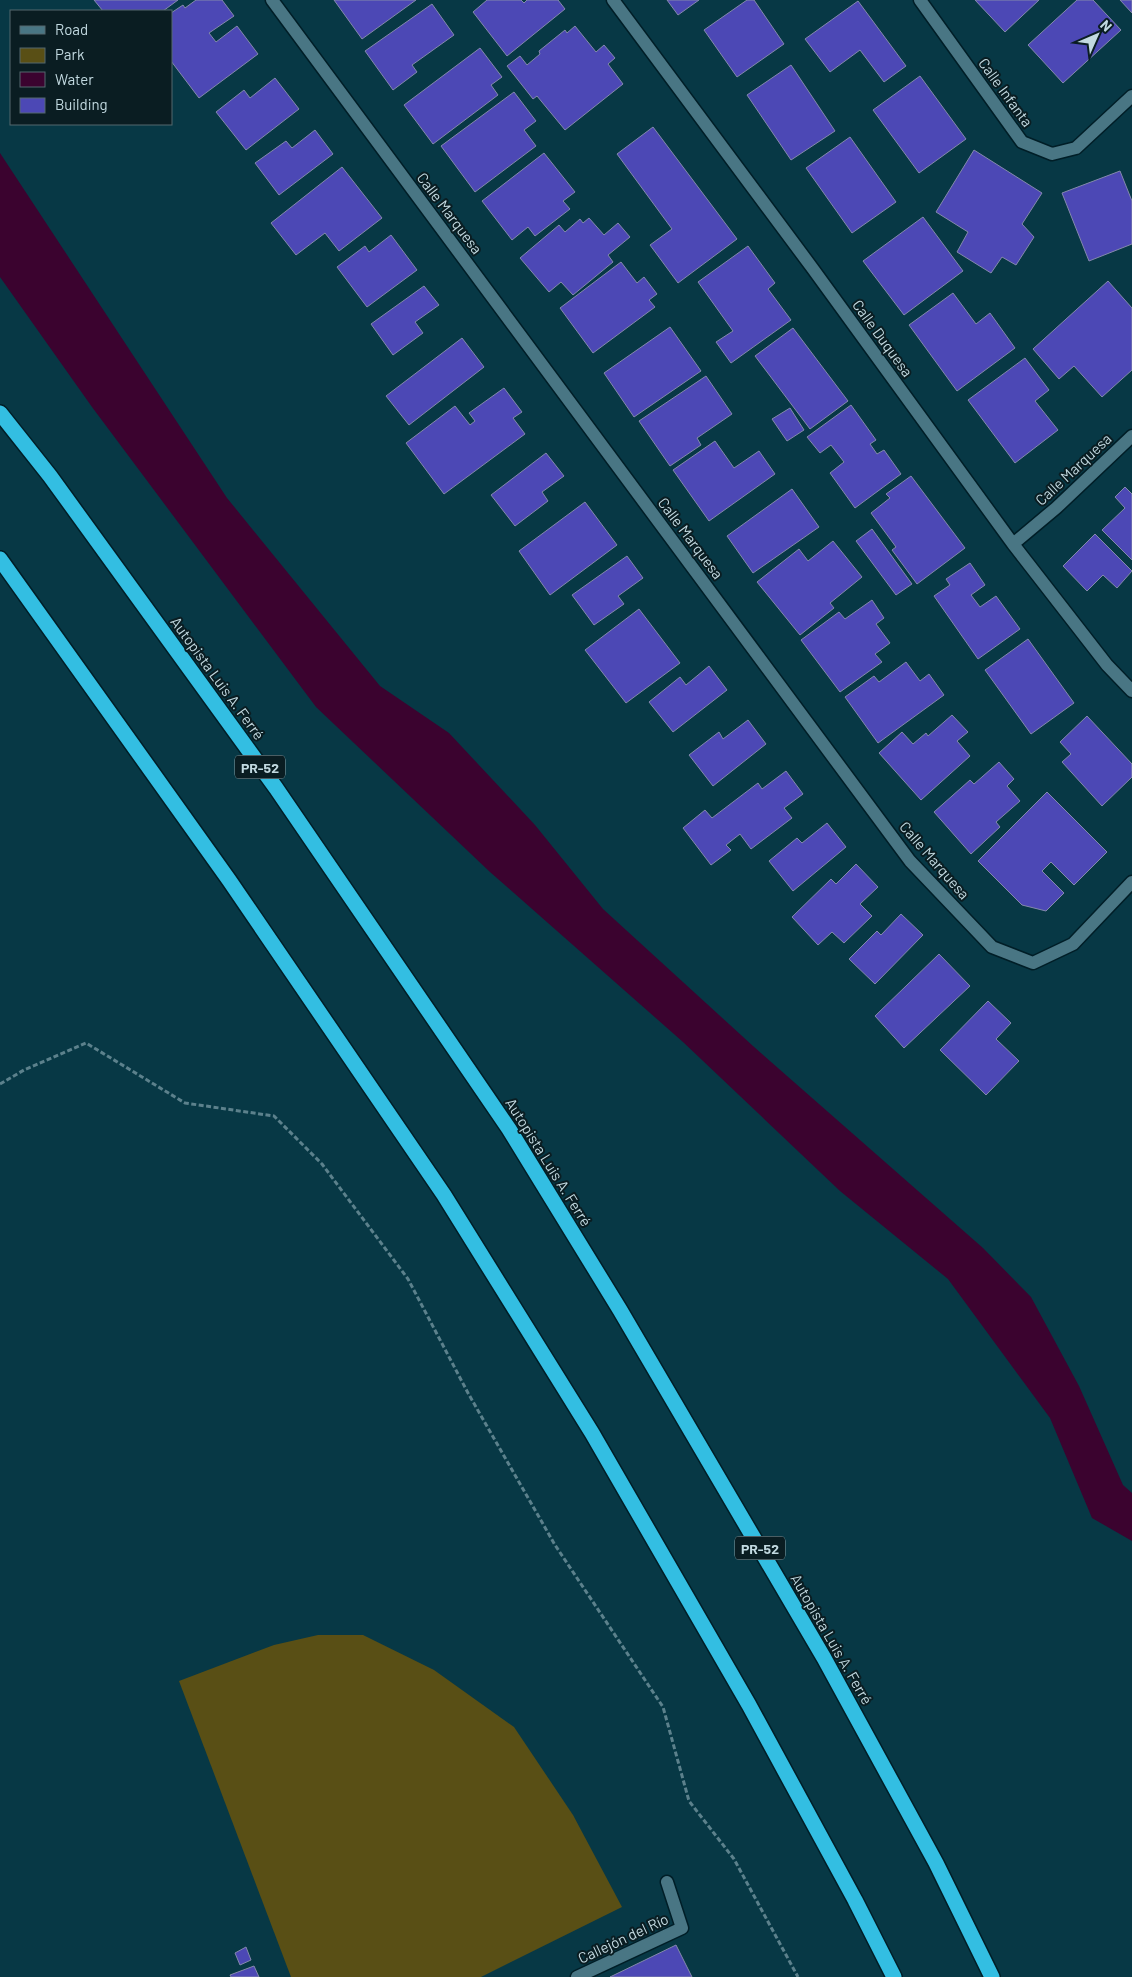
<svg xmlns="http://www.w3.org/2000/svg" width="1132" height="1977" font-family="Barlow,sans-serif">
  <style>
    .green { fill: #594f15 }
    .water { fill: #3b032f }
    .building { fill: #4c48b5; stroke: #8489ac }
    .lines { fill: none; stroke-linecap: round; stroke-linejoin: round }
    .minor-casing { stroke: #001e27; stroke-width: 15 }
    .highway-casing { stroke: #001e27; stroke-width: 18 }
    .path { stroke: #5c818c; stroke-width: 3; stroke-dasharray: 5 2.5; stroke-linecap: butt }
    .minor { stroke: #497684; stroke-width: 12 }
    .highway { stroke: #33bee2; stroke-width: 15 }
    .labels { text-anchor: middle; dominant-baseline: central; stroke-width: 4; stroke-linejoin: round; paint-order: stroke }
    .shield { fill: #0a1d22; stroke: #8ba1a7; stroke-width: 1 }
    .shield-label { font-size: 14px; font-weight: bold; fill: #c2d9e0 }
    .street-label { font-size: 15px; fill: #c2d9e0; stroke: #0a1d22 }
  </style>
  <rect width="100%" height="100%" fill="#073845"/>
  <path class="green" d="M 318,1635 L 363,1635 L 434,1670 L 514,1727 L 573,1815 L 622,1907 L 481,1977 L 291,1977 L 179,1681 L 274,1645 Z"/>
  <path class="water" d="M 0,153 L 227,498 L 380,686 L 449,733 L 535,825 L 603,909 L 753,1046 L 983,1248 L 1031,1297 L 1079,1386 L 1123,1485 L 1132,1493 L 1132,1541 L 1092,1518 L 1050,1418 L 948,1279 L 840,1191 L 683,1042 L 490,872 L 316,707 L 92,407 L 0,277 Z"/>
  <path class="building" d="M 94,0 L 178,0 L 163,11 L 103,11 Z
    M 196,0 L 222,0 L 234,16 L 209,33 L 216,42 L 237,26 L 258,54 L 199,98 L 171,61 L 171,13 L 183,5 L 185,8 Z
    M 334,0 L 416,0 L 362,39 Z
    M 487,0 L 521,0 L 524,3 L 527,0 L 558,0 L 565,9 L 507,56 L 473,12 Z
    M 667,0 L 699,0 L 678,15 Z
    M 747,0 L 754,0 L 784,44 L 737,77 L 704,30 Z
    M 975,0 L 1039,0 L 1005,32 Z
    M 1077,0 L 1093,0 L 1121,30 L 1063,83 L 1028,45 Z
    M 1120,0 L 1132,0 L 1132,13 Z
    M 858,1 L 906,66 L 884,82 L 860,50 L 830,72 L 805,39 Z
    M 432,4 L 454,35 L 412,65 L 417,72 L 393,90 L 365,51 Z
    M 575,26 L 596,52 L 604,45 L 615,58 L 608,64 L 623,84 L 565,130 L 537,96 L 533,99 L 507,66 L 520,56 L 527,65 L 540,54 L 539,51 L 565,30 L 567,33 Z
    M 480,48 L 502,77 L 491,85 L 498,95 L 433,144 L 404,105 Z
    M 791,65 L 835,131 L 791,160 L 747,95 Z
    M 920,76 L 966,139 L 919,173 L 873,110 Z
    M 275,78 L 299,109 L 246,150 L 216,112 L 244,90 L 250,98 Z
    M 514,92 L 536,121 L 524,130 L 536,146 L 475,192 L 441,146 Z
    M 653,127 L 737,239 L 678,283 L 650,245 L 672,229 L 617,154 Z
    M 315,130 L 333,154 L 279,195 L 255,163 L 286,141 L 292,148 Z
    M 850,137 L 896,202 L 852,233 L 806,168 Z
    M 974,150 L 1042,193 L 1022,224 L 1034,237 L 1016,265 L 1002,257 L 991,273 L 957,252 L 968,232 L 936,212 Z
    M 544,153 L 575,192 L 563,201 L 570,209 L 535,236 L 528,227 L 512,240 L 482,201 Z
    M 342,167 L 382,218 L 339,251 L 325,233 L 296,255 L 271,223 Z
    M 1120,171 L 1132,201 L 1132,244 L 1089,261 L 1062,193 Z
    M 923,217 L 963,271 L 904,315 L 863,261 Z
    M 589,218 L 604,235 L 618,223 L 630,237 L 608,255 L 613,262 L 573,295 L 561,282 L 549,292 L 520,258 L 559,225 L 565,232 L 580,219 L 583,223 Z
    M 391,235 L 417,270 L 367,307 L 337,267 L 365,246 L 369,252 Z
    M 748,246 L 775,283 L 768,289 L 791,320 L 731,363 L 716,342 L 733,331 L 698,282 Z
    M 621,262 L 637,283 L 644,277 L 657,294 L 649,300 L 655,307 L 593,353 L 560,308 Z
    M 1108,281 L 1132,308 L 1132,370 L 1102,397 L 1074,366 L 1059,379 L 1033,349 Z
    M 424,286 L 439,305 L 415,322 L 423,333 L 393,355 L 371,324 Z
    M 953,293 L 976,324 L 990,313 L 1015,348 L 957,391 L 909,325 Z
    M 670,327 L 701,371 L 634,417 L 604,373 Z
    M 793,328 L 848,401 L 810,429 L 755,356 Z
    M 462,338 L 484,367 L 409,425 L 386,396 Z
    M 1025,358 L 1049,390 L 1035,401 L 1058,430 L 1015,463 L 968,400 Z
    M 706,376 L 732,414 L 697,438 L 701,445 L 670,466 L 639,421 Z
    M 504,388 L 522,412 L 513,418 L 525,434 L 444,494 L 406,443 L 455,406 L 470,425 L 475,421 L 469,413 Z
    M 851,405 L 876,440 L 870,444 L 877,454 L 884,450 L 901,474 L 855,508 L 830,473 L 844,462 L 831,445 L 820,453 L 807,437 Z
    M 790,408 L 804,430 L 787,441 L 772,419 Z
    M 715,441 L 734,468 L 759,451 L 775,474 L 709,521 L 673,470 Z
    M 546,453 L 564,476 L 542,492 L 548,501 L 515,526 L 491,495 Z
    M 911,476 L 965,548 L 917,584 L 892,550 L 896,547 L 871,513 L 890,498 L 886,494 Z
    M 1125,487 L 1132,494 L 1132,560 L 1102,530 L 1125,508 L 1115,497 Z
    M 792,489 L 819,527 L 753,573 L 727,536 Z
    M 585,502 L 617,545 L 550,595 L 519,551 Z
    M 872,529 L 912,584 L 896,595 L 856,541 Z
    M 1095,534 L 1132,571 L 1117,588 L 1103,575 L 1087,591 L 1063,566 Z
    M 833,541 L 862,577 L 830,603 L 834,608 L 800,635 L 757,582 L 799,549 L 808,561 Z
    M 627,556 L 643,578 L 618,596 L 624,604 L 594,625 L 572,595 Z
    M 970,563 L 985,585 L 971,595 L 980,607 L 996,596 L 1020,629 L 978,659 L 934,596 L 950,585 L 946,579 Z
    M 872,600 L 884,618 L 876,624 L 890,643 L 875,654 L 882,662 L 840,692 L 801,640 L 839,612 L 845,619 Z
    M 639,609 L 680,663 L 626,703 L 585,650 Z
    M 1028,639 L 1074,703 L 1031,734 L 985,670 Z
    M 906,662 L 920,681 L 929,674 L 944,695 L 878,743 L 845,697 L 874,676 L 879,682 Z
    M 709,666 L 727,690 L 673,732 L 649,702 L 680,677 L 686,685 Z
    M 952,715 L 968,732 L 957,741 L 970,756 L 921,800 L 879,753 L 902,732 L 913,744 L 926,733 L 928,736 Z
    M 1087,716 L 1132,764 L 1132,777 L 1102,806 L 1062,762 L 1071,754 L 1060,742 Z
    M 748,720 L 766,744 L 713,786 L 689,755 L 719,732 L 723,739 Z
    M 999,762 L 1014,779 L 1007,786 L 1020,801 L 996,822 L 1000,827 L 971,854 L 934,812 L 970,780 L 974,784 Z
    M 786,771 L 803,794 L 784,808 L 792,818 L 751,849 L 740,834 L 726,845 L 731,850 L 711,865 L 683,828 L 705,810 L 712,818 L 758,783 L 762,789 Z
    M 1047,792 L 1107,852 L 1074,885 L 1051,862 L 1042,871 L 1064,893 L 1046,911 L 1022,905 L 978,861 Z
    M 827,823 L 846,847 L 793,891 L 769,861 L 797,838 L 802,843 Z
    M 856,864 L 878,887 L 860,904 L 872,916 L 844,943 L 832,932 L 818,945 L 792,917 L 831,879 L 836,884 Z
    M 901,914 L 923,935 L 875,984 L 849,959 L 877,931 L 881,935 Z
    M 939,954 L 970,986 L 904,1048 L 875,1016 Z
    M 988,1001 L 1011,1023 L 996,1039 L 1019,1061 L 986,1095 L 940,1050 Z
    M 676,1945 L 692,1977 L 610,1977 Z
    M 246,1947 L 251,1960 L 240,1965 L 235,1953 Z
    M 254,1966 L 259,1977 L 231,1977 L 230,1975 Z"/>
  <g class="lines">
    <defs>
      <path id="minor" d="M 272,0 L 910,861 L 992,947 L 1033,963 L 1073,944 L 1132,882
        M 613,0 L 813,269 L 1013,544 L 1107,665 L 1132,691
        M 920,0 L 1022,142 L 1052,154 L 1076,148 L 1132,96
        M 1013,544 L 1056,508 L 1132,436
        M 577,1977 L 682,1928 L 667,1882"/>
      <path id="highway" d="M 0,413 L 50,476 L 276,788 L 509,1129 L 620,1310 L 824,1658 L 936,1863 L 992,1977
        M 0,559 L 229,880 L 444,1195 L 592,1433 L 749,1705 L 855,1900 L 894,1977"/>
    </defs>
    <use href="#minor" class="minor-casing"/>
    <use href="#highway" class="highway-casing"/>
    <path class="path" d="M 0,1084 L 24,1070 L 86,1043 L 185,1103 L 274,1116 L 322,1164 L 408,1279 L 468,1393 L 555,1545 L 663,1707 L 689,1801 L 734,1859 L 798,1977"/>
    <use href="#minor" class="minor"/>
    <use href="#highway" class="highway"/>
  </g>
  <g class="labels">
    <g class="shield">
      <rect x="235" y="755.5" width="50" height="23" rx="4"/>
      <rect x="735" y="1536.5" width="50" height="23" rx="4"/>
    </g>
    <g class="shield-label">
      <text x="260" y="767">PR-52</text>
      <text x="760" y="1548">PR-52</text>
    </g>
    <g class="street-label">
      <text transform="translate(1006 92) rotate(54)">Calle Infanta</text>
      <text transform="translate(450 213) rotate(53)">Calle Marquesa</text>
      <text transform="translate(883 338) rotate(54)">Calle Duquesa</text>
      <text transform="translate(1073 469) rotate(-43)">Calle Marquesa</text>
      <text transform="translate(691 538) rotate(53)">Calle Marquesa</text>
      <text transform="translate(218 678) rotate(54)">Autopista Luis A. Ferré</text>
      <text transform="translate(935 860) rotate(49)">Calle Marquesa</text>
      <text transform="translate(549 1162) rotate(58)">Autopista Luis A. Ferré</text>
      <text transform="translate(832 1639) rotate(60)">Autopista Luis A. Ferré</text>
      <text transform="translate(623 1938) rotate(-25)">Callejón del Río</text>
    </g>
  </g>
  <rect x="10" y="10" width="162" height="115" fill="#0a1d22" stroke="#54686e"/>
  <rect x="20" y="26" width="25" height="8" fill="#497684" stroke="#54686e"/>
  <text x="55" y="35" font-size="15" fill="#c2d9e0">Road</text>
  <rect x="20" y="48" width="25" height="15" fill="#594f15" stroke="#54686e"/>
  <text x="55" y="60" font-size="15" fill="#c2d9e0">Park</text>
  <rect x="20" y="72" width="25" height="15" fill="#3b032f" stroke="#54686e"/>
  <text x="55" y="85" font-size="15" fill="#c2d9e0">Water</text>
  <rect x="20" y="98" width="25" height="15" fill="#4c48b5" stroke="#54686e"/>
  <text x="55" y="110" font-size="15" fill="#c2d9e0">Building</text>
  <g transform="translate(1097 35) rotate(45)" stroke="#0a1d22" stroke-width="4" paint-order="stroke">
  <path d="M0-4L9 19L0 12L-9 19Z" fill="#c2d9e0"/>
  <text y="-8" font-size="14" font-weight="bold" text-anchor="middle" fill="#c2d9e0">N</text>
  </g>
</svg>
